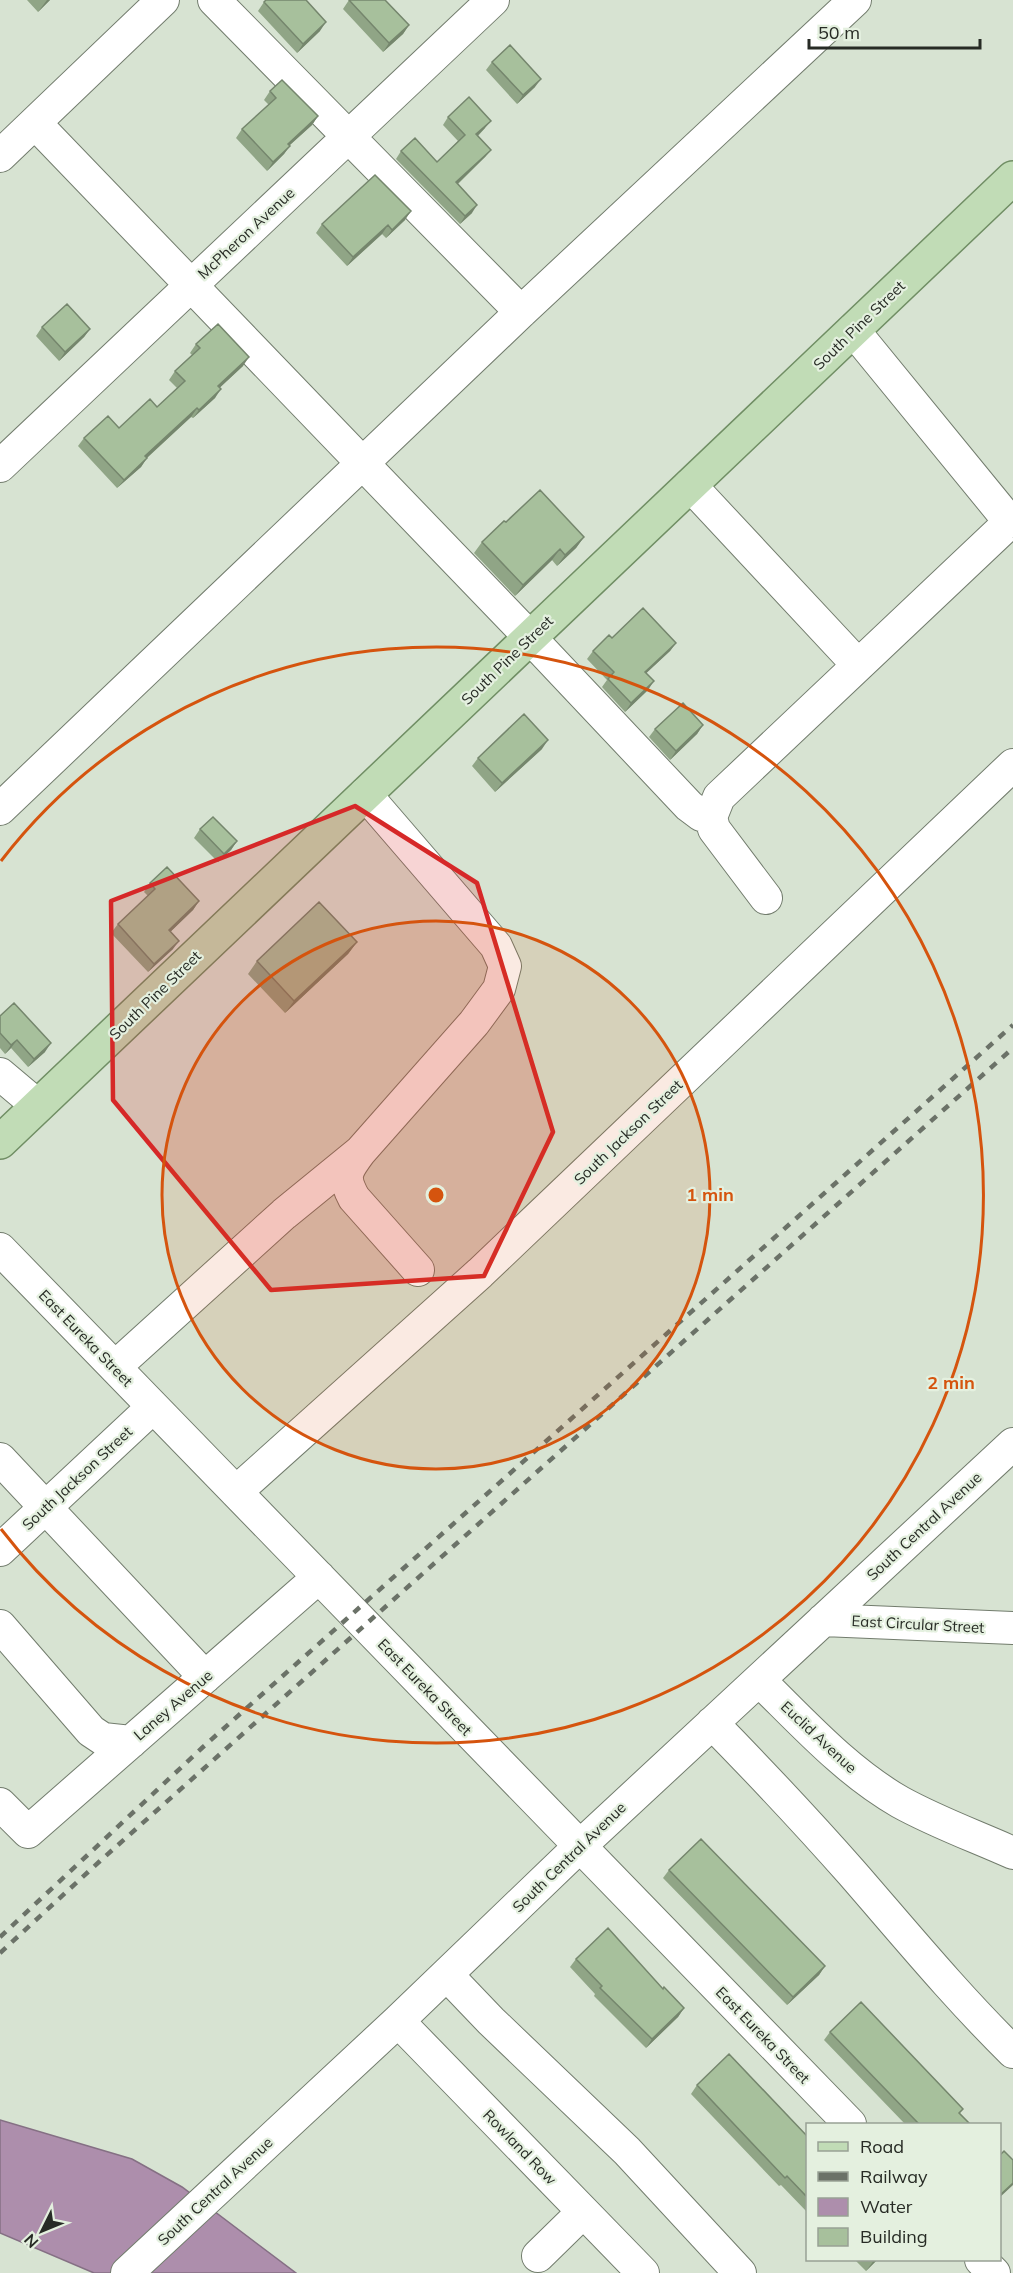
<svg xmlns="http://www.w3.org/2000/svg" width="1013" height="2273" font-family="Mulish,sans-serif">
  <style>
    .water { fill: #ad8eac; stroke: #857084; stroke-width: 1.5 }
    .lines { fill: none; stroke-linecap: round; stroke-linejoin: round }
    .minor-casing { stroke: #727c6d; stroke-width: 34 }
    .major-casing { stroke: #708e64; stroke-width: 36 }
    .minor { stroke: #fff; stroke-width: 32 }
    .major { stroke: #c1dcb6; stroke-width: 33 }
    .rail { stroke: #6b7268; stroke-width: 4.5; stroke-dasharray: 8 8; stroke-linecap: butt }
    .wall { fill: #90a586 }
    .shaded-wall { fill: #75866d }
    .building { fill: #a7c09c; stroke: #75866d; stroke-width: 1.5 }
    .marked { fill: #d62828; fill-opacity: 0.2; stroke: #d62828; stroke-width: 4.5; stroke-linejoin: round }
    .ring { fill: none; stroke: #d5540e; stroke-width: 3 }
    .labels { text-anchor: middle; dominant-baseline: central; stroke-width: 4.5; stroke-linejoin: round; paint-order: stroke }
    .street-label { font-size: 15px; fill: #272b25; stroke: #e4f0df }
    .centre { fill: #d5540e; stroke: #e4f0df; stroke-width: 3 }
    .ring-label { font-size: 18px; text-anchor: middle; font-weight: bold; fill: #d5540e; stroke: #e4f0df; stroke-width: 4.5; stroke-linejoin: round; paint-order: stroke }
  </style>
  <rect width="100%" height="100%" fill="#d7e3d2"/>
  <path class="water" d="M 0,2120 L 132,2159 L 182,2187 L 296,2273 L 94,2273 L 0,2233 Z"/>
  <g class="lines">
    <defs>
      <path id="minor" d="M 214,0 L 521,312
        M 35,123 L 521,628 L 689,806 L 701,815 L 711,817
        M 0,156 L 163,0
        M 853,330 L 1010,522
        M 0,466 L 493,0
        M 690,485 L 858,665
        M 0,809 L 521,312 L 855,0
        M 766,898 L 714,829 L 711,817 L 719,797 L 1013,519
        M 0,1074 L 38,1106
        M 360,1152 C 346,1171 342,1176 354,1198 L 418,1270
        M 0,1249 L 850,2124
        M 115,1367 L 284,1214 L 360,1152 L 474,1023 L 499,989 L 505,966 L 496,946 L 365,794
        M 0,1459 L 205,1677
        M 236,1492 L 480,1273 L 1013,765
        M 0,1550 L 153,1407
        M 823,1620 L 1013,1628
        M 0,1626 L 91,1731 L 103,1739 L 131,1742
        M 759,1680 C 803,1723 846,1771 900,1802 C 936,1822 975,1836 1013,1853
        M 712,1723 C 760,1772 807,1822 852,1873 C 905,1934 956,1996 1013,2052
        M 0,1804 L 28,1832 L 319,1577
        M 447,1975 L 491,2021 L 627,2151 L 740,2273
        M 398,2021 L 643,2273
        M 538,2256 L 583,2212
        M 981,2260 L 994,2273
        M 127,2273 L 398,2021 L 580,1846 L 1013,1444"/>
      <path id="major" d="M 0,1142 L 1013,178"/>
    </defs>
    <use href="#minor" class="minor-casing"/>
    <use href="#major" class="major-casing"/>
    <use href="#minor" class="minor"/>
    <use href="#major" class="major"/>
    <path class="rail" d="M 0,1937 L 203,1747 L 1013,1025
      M 0,1953 L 100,1861 L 1013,1048"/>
  </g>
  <path class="wall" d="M 27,0 L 50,0 L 38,12 Z
    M 349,0 L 409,25 L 403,34 L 383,52 L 343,9 Z
    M 264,2 L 320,31 L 297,53 L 258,11 Z
    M 492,62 L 535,87 L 517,104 L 486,70 Z
    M 270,91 L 318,116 L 312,125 L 290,145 L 284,154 L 267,171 L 236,138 L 242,129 L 269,105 L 264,100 Z
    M 448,117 L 485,128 L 478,136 L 491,150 L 485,157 L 458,184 L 472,213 L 460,224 L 396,159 L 401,151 L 437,162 L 458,141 L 443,125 Z
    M 405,220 L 386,238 L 382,234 L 347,266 L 316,233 L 322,224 Z
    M 42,327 L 90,329 L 84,337 L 59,361 L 36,336 Z
    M 196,344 L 243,366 L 219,388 L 215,398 L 193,418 L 191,417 L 147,458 L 141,467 L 117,488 L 78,446 L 84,438 L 119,428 L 157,407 L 177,388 L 169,380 L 175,371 L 192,355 L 190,353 Z
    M 506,522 L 584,537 L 576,548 L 557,566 L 552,560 L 515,596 L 474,553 L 482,542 Z
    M 612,638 L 676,643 L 670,651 L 646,673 L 648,690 L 625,712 L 602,687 L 607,680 L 587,659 L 593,651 Z
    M 703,725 L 697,734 L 670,760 L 649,737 L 655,729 Z
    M 542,749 L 495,792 L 472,766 L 478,758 Z
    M 200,829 L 237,841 L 231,850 L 218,862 L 194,838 Z
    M 150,883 L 199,901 L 193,910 L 170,932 L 173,949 L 148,972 L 111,933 L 118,924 L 148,896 L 144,892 Z
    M 357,942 L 348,954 L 285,1013 L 248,974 L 257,961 Z
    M 0,1016 L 45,1052 L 28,1067 L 11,1048 L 5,1054 L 0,1048 Z
    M 669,1870 L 825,1966 L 819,1975 L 787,2005 L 663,1878 Z
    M 576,1959 L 663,1989 L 684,2008 L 678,2017 L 646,2048 L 594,1996 L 595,1994 L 570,1967 Z
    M 830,2032 L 963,2109 L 960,2113 L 970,2124 L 905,2124 L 824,2040 Z
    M 697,2085 L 807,2136 L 807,2212 L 781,2185 L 779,2186 L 691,2094 Z
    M 854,2259 L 878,2259 L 866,2271 Z"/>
  <path class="shaded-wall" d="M 47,0 L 50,0 L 38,12 Z
    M 326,22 L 320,31 L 297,53 L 303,44 Z
    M 409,25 L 403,34 L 383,52 L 389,43 Z
    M 541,79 L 535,87 L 517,104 L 523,95 Z
    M 318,116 L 312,125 L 282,152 L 288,144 Z
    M 491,121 L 485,128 L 471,142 L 476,134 Z
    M 290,146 L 284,154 L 267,171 L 273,162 Z
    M 491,150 L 485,157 L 451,190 L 456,182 Z
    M 477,205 L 472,213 L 460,224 L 465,216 Z
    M 411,211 L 405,220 L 386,238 L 392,230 Z
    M 388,225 L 382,234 L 347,266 L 353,257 Z
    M 90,329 L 84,337 L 59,361 L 65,352 Z
    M 249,357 L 243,366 L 212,395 L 218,386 Z
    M 221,389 L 215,398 L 193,418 L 199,410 Z
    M 197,408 L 191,417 L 139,465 L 145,456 Z
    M 147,458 L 141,467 L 117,488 L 124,480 Z
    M 584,537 L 576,548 L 557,566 L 565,555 Z
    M 560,549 L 552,560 L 515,596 L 523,585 Z
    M 676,643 L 670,651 L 639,680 L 645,672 Z
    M 654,681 L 648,690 L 625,712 L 631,703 Z
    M 703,725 L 697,734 L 670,760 L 676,751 Z
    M 548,740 L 542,749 L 495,792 L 502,783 Z
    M 237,841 L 231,850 L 218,862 L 224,854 Z
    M 199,901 L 193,910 L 163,939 L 169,930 Z
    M 179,941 L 173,949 L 148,972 L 154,964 Z
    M 357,942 L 348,954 L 285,1013 L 294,1001 Z
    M 17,1040 L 11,1048 L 5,1054 L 11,1045 Z
    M 51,1043 L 45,1052 L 28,1067 L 34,1059 Z
    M 825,1966 L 819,1975 L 787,2005 L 793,1997 Z
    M 684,2008 L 678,2017 L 646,2048 L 652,2039 Z
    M 1013,2183 L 1013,2185 L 999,2198 L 999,2196 Z
    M 875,2259 L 878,2259 L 866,2271 Z"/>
  <path class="building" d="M 266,0 L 306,0 L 326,22 L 303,44 L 264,2 Z
    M 349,0 L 385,0 L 409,25 L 389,43 Z
    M 510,45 L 541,79 L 523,95 L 492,62 Z
    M 282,80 L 318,116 L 288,144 L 290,146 L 273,162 L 242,129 L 276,98 L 270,91 Z
    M 469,97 L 491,121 L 476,134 L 491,150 L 456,182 L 477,205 L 465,216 L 401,151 L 415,138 L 437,162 L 465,135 L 448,117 Z
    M 375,175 L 411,211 L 392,230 L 388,225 L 353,257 L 322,224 Z
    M 67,304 L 90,329 L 65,352 L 42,327 Z
    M 218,324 L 249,357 L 218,386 L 221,389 L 199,410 L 197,408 L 145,456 L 147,458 L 124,480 L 84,438 L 108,416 L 119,428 L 150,399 L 157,407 L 185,381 L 175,371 L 200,348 L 196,344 Z
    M 540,490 L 584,537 L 565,555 L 560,549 L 523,585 L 482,542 L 504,521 L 506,522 Z
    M 643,608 L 676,643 L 645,672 L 654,681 L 631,703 L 608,679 L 614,672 L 593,651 L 609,635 L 612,638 Z
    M 683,703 L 703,725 L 676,751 L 655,729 Z
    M 524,714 L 548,740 L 502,783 L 478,758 Z
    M 213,817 L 237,841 L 224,854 L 200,829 Z
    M 167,867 L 199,901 L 169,930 L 179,941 L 154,964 L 118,924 L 155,889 L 150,883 Z
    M 319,902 L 357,942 L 294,1001 L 257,961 Z
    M 14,1003 L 51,1043 L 34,1059 L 17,1040 L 11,1045 L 0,1033 L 0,1016 Z
    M 701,1839 L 825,1966 L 793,1997 L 669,1870 Z
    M 608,1928 L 663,1989 L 664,1987 L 684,2008 L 652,2039 L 600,1988 L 602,1986 L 576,1959 Z
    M 861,2002 L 963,2109 L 959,2113 L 970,2124 L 919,2124 L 830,2032 Z
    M 729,2054 L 807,2136 L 807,2197 L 787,2176 L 785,2178 L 697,2085 Z
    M 1004,2151 L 1013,2160 L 1013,2183 L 999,2196 L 999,2156 Z"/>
  <path class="marked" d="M 355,806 L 477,883 L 553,1132 L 484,1276 L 271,1290 L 113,1100 L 111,901 Z"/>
  <circle cx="436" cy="1195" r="274" fill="#d5540e" fill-opacity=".12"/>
  <g class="ring">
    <circle cx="436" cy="1195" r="274"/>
    <path d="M1 861A548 548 0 1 1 1 1529"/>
  </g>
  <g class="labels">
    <g class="street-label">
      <text transform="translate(246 233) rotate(-43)">McPheron Avenue</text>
      <text transform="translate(859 325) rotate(-44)">South Pine Street</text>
      <text transform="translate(507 660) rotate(-44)">South Pine Street</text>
      <text transform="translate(155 995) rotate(-44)">South Pine Street</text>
      <text transform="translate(628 1132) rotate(-44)">South Jackson Street</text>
      <text transform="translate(86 1338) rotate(46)">East Eureka Street</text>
      <text transform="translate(77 1478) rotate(-43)">South Jackson Street</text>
      <text transform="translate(924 1526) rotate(-43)">South Central Avenue</text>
      <text transform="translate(918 1624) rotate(3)">East Circular Street</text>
      <text transform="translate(425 1687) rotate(46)">East Eureka Street</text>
      <text transform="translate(173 1705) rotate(-41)">Laney Avenue</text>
      <text transform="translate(819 1737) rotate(43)">Euclid Avenue</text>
      <text transform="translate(569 1857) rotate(-44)">South Central Avenue</text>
      <text transform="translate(763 2035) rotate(46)">East Eureka Street</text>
      <text transform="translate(520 2147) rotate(46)">Rowland Row</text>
      <text transform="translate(215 2191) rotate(-43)">South Central Avenue</text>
    </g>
  </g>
  <circle cx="436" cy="1195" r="9" class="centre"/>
  <g class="ring-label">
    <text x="710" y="1201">1 min</text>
    <text x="951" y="1389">2 min</text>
  </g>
  <rect x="806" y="2123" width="195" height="138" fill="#e4f0df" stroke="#98a195" stroke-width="1.5"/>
  <rect x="818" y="2142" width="30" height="9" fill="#c1dcb6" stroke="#98a195" stroke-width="1.5"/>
  <text x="860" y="2153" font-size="18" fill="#272b25">Road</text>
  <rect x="818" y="2172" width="30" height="9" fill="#6b7268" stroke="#98a195" stroke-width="1.5"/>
  <text x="860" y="2183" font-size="18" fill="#272b25">Railway</text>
  <rect x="818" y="2198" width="30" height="18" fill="#ad8eac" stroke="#98a195" stroke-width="1.5"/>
  <text x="860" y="2213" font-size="18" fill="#272b25">Water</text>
  <rect x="818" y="2228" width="30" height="18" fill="#a7c09c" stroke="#98a195" stroke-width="1.5"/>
  <text x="860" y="2243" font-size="18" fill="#272b25">Building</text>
  <g transform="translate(42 2231) rotate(227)" stroke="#e4f0df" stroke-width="4.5" paint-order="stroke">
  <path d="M0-4.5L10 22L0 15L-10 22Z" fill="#272b25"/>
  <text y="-9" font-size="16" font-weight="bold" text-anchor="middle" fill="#272b25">N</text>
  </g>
  <path d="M809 39v9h171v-9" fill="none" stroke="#272b25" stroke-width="3"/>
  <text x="818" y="39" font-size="18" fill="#272b25" stroke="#e4f0df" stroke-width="4.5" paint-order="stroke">50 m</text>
</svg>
